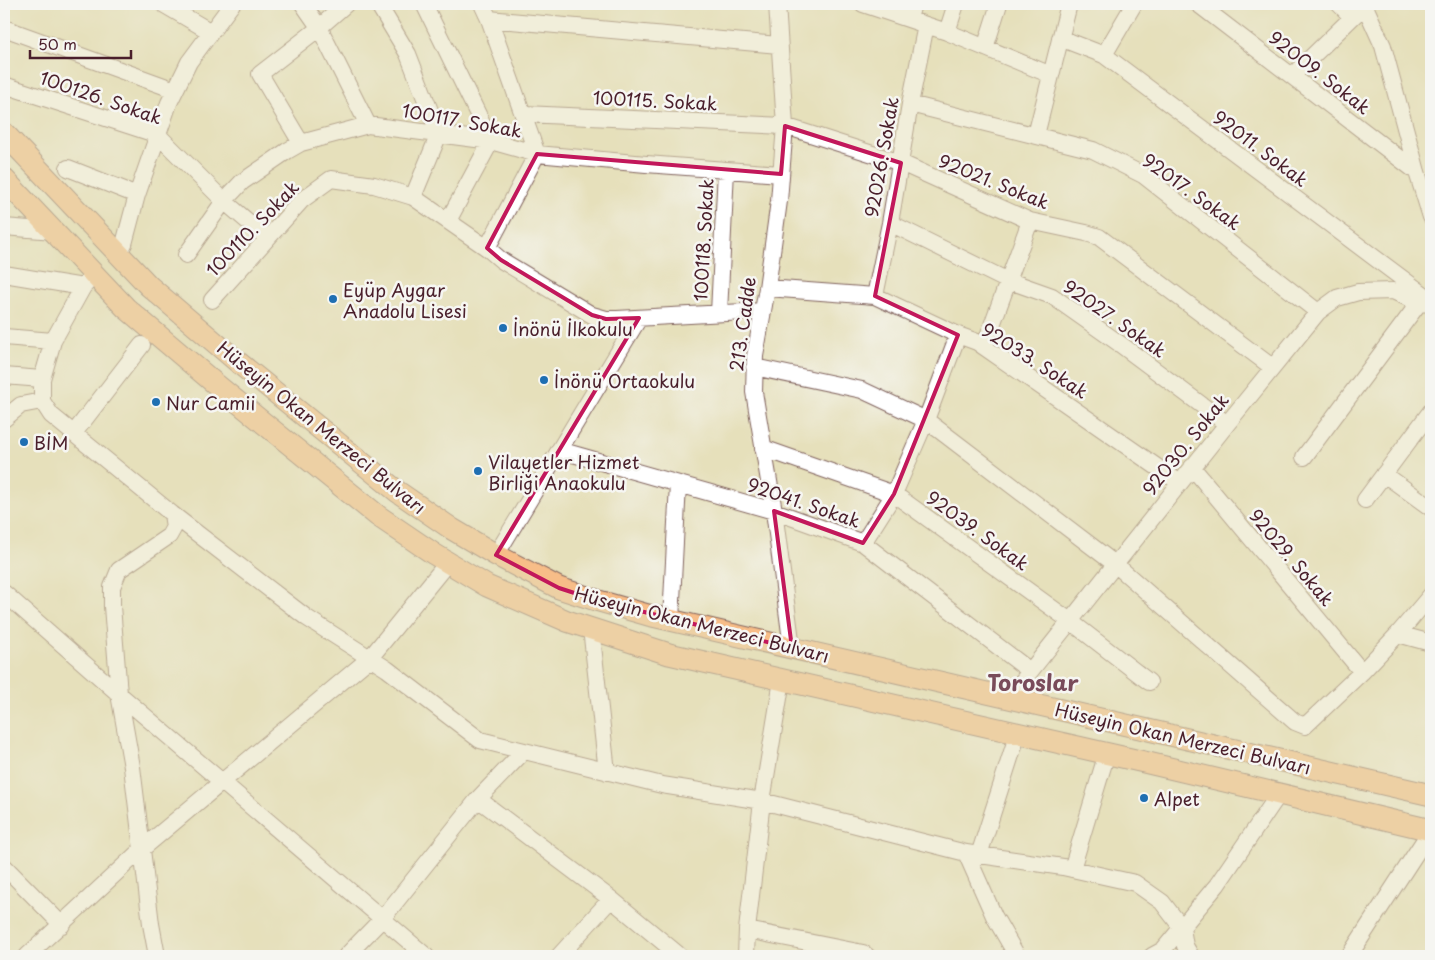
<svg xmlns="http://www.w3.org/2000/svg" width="1435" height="960" font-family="'Playpen Sans',sans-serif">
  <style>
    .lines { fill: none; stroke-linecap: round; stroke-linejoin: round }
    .minor-casing { stroke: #81635d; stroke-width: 18 }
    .major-casing { stroke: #81635d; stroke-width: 23 }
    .minor { stroke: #fff; stroke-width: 16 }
    .major { stroke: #f7bd88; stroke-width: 21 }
    .marked { fill: none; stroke: #c2185b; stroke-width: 4; stroke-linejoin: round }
    .poi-dot { fill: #1f6fb2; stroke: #f6f6f2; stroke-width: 2 }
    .labels { text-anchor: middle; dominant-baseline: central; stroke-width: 5; stroke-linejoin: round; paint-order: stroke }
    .street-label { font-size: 18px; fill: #4a1f2b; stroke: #f6f6f2 }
    .poi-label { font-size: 18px; fill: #4a1f2b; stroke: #f6f6f2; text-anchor: start }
    .district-label { font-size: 22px; font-weight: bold; fill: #794b5a; stroke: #f6f6f2 }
  </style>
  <rect width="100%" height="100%" fill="#f6f6f2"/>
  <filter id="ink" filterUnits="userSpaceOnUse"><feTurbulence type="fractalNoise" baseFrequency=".02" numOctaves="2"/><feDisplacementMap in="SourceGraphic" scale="10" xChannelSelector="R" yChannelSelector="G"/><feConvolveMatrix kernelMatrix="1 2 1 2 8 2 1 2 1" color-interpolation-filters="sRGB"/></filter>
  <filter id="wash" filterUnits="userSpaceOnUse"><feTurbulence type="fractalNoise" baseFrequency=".0096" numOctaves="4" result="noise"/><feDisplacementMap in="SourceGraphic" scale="20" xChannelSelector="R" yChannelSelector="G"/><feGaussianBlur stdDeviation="1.12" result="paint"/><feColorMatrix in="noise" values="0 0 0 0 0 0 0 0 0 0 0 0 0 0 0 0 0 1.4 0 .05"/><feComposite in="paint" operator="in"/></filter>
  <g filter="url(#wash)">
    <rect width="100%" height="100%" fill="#e6e0bb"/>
  </g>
  <g filter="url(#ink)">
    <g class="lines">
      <defs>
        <path id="minor" d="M 163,4 L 211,32
          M 303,4 L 319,27 L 368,125
          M 378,4 L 408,54 L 439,134 L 413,197
          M 424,4 L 491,141 L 448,221
          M 482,4 L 489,19 L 537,154 L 487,248
          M 777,4 L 785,126 L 779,201 L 767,288 L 755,356 L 754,392 L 774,511 L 792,648
          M 863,4 L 947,32 L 1051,75
          M 1198,4 L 1417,172
          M 1339,4 L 1352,17
          M 1364,4 L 1383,46 L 1417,172 L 1431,217
          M 489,19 L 779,45
          M 909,19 L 913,4
          M 4,28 L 175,90
          M 947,32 L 956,4
          M 1060,38 L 1104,55 L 1431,300
          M 985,48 L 999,4
          M 1104,55 L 1134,4
          M 1292,76 L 1365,5
          M 4,85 L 158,135 L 224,201 L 267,238
          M 910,104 L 1093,150 L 1143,175 L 1318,312
          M 524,114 L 785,126 L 901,163 L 1030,221 L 1086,233 L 1099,237 L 1272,367
          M 1036,135 L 1069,4
          M 301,143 L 260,74 L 314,32 L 346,4
          M 68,168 L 137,195
          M 890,223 L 1004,279 L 1052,296 L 1120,344 L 1227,424
          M 4,227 L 54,231
          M 124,244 L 137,195 L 169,103 L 189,62 L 232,4
          M 186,255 L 224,201 L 242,182 L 287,151 L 301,143 L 368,125 L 491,141 L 537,154 L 646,164 L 781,174
          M 4,274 L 83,287
          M 95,274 L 83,287 L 53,341 L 42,379 L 42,401 L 51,415 L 172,514 L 174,527 L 169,536 L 119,570 L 112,587 L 112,606 L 119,694 L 132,767 L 151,924 L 157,956
          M 767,288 L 875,296 L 958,335 L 977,342 L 1180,483
          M 875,296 L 890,223 L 910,104 L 926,25
          M 212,300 L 302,200 L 331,179 L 374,185 L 413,197 L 487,248 L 501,260 L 592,315 L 606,319 L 617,319 L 762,311
          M 719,313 L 726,170
          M 4,337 L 53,341
          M 984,347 L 1030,221
          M 754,367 L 862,390 L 926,420 L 1115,564 L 1295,722 L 1305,726 L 1362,672 L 1398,634 L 1431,595
          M 4,376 L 42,379
          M 4,419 L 21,405 L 42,401
          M 74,433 L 142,345
          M 763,448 L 894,494 L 1070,621 L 1149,682
          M 559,450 L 774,511 L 863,543 L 1030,671
          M 1304,457 L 1419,303
          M 1192,467 L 1362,672
          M 1384,474 L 1431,508
          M 1365,500 L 1431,411
          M 172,514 L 307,618 L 387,669 L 480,740 L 662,785 L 762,801 L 966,853 L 1063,867 L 1135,883 L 1162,902 L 1182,928 L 1185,946 L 1191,956
          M 863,543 L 894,494 L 926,420 L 958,335
          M 496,555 L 639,318
          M 4,593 L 119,694 L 426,956
          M 671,620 L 678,484
          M 591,628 L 607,772
          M 1398,634 L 1431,643
          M 1009,698 L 1227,424 L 1318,312 L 1337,298 L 1358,292 L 1393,291 L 1419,303 L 1431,304
          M 478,799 L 611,899 L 680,956
          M 966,853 L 994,916 L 1017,956
          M 979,855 L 1018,733
          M 4,866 L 62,925
          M 1072,869 L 1107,753
          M 747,930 L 863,953 L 867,956
          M 27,956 L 143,848 L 370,658 L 448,562
          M 346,956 L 382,919 L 478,799 L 523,752
          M 559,956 L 611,899
          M 746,956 L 747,930 L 762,801 L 782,680
          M 1152,956 L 1163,950 L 1217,885 L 1279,794
          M 1349,956 L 1431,830"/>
        <path id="major" d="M 4,133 L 149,286 L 239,363 L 398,492 L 452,529 L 496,555 L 559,588 L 599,601 L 648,615 L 1431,795
          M 4,179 L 126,308 L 218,386 L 378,516 L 434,554 L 487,586 L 567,621 L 669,654 L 1144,762 L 1431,830"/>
      </defs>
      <use href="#minor" class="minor-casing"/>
      <use href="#major" class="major-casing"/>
      <use href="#minor" class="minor"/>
      <use href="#major" class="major"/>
    </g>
  </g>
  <path d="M0 0H1435V960H0ZM 785,126 L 901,163 L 875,296 L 958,335 L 894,494 L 863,543 L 774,511 L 792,648 L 599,601 L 559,588 L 496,555 L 639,318 L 606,319 L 592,315 L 501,260 L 487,248 L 537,154 L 781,174 Z" fill="#e6e0bb" fill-opacity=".55" fill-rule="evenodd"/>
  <path class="marked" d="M 785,126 L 901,163 L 875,296 L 958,335 L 894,494 L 863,543 L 774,511 L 792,648 L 599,601 L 559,588 L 496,555 L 639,318 L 606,319 L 592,315 L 501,260 L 487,248 L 537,154 L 781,174 Z"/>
  <g class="poi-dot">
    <circle cx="333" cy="299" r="5"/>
    <circle cx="503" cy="328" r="5"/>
    <circle cx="544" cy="380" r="5"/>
    <circle cx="156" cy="402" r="5"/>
    <circle cx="24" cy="442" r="5"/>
    <circle cx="478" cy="471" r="5"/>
    <circle cx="1144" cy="798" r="5"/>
  </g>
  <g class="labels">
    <g class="street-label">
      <text transform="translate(1320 72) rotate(38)">92009. Sokak</text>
      <text transform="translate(101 97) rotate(19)">100126. Sokak</text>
      <text transform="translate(655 100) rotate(3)">100115. Sokak</text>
      <text transform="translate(462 120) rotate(10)">100117. Sokak</text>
      <text transform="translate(1261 148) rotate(37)">92011. Sokak</text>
      <text transform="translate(881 157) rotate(-80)">92026. Sokak</text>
      <text transform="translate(994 181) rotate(22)">92021. Sokak</text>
      <text transform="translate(1192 191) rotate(36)">92017. Sokak</text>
      <text transform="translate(252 228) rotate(-46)">100110. Sokak</text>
      <text transform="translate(703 240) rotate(-87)">100118. Sokak</text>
      <text transform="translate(1115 318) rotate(35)">92027. Sokak</text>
      <text transform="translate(742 324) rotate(-82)">213. Cadde</text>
      <text transform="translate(1035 360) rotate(33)">92033. Sokak</text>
      <text transform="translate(322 427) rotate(39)">Hüseyin Okan Merzeci Bulvarı</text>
      <text transform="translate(1185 444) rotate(-51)">92030. Sokak</text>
      <text transform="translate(804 502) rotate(19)">92041. Sokak</text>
      <text transform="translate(978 530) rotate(36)">92039. Sokak</text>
      <text transform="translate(1292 557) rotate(50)">92029. Sokak</text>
      <text transform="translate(702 624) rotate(14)">Hüseyin Okan Merzeci Bulvarı</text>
      <text transform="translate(1183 738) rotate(13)">Hüseyin Okan Merzeci Bulvarı</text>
    </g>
    <g class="poi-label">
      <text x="343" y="289">Eyüp Aygar<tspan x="343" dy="21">Anadolu Lisesi</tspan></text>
      <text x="513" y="328">İnönü İlkokulu</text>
      <text x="554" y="380">İnönü Ortaokulu</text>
      <text x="166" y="402">Nur Camii</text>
      <text x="34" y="442">BİM</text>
      <text x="488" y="461">Vilayetler Hizmet<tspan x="488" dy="21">Birliği Anaokulu</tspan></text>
      <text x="1154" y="798">Alpet</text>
    </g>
    <g class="district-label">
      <text x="1033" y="681">Toroslar</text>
    </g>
  </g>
  <rect width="1435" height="960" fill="none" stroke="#f6f6f2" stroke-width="20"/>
  <path d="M30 50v8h101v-8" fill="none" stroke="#4a1f2b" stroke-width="2.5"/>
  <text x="38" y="50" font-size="15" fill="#4a1f2b" stroke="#f6f6f2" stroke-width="4" paint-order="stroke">50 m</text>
</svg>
